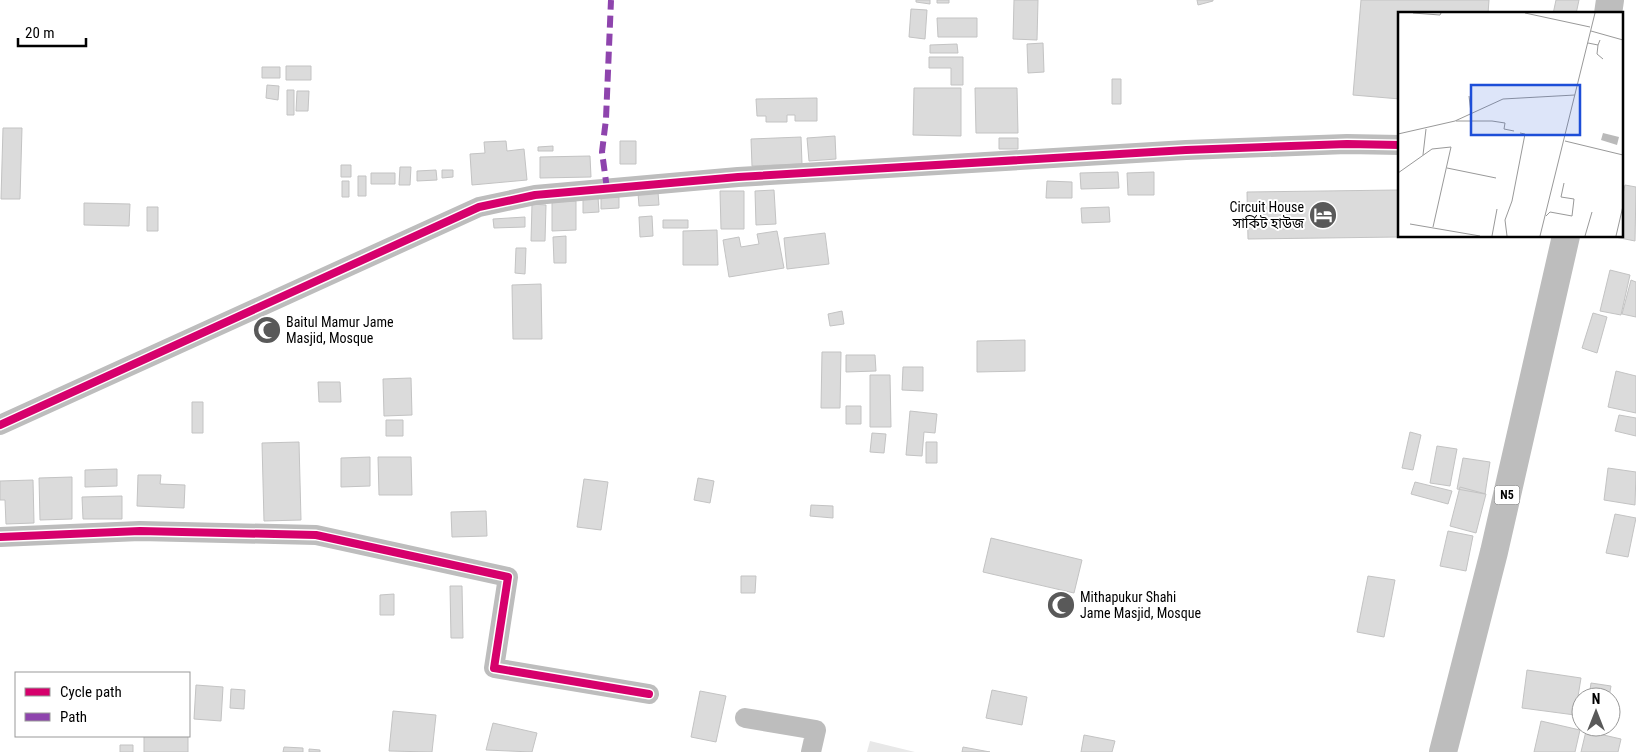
<svg xmlns="http://www.w3.org/2000/svg" width="1636" height="752" font-family="'Roboto Condensed','Noto Sans Bengali',sans-serif">
  <style>
    .green { fill: #e8e8e8 }
    .building { fill: #dbdbdb; stroke: #c3c3c3 }
    .lines { fill: none; stroke-linecap: round; stroke-linejoin: round }
    .minor { stroke: #bdbdbd; stroke-width: 20 }
    .trunk { stroke: #bdbdbd; stroke-width: 28 }
    .quiet { stroke: #8e44ad; stroke-width: 6; stroke-dasharray: 12 6; stroke-linecap: butt }
    .cycleway-casing { stroke: #fff; stroke-width: 11 }
    .cycleway { stroke: #d6006c; stroke-width: 8 }
    .labels { text-anchor: middle; dominant-baseline: central; stroke-width: 4; stroke-linejoin: round; paint-order: stroke }
    .shield { fill: #fff; stroke: #4c4c4c; stroke-width: 1 }
    .shield-label { font-size: 12px; font-weight: bold; fill: #000 }
    .poi-label { font-size: 14px; fill: #000; stroke: #fff; text-anchor: start }
    .inset-road { fill: none; stroke: #999; stroke-width: 1 }
    .view { fill: #1d4ed8; fill-opacity: 0.15; stroke: #1d4ed8; stroke-width: 2.5 }
    .inset-edge { fill: none; stroke: #000; stroke-width: 2.5 }
  </style>
  <rect width="100%" height="100%" fill="#fff"/>
  <path class="green" d="M 870,741 L 915,752 L 867,752 Z"/>
  <path class="building" d="M 916,0 L 930,0 L 930,4 L 916,2 Z
    M 937,0 L 949,0 L 949,3 L 937,3 Z
    M 1014,0 L 1038,0 L 1037,40 L 1013,39 Z
    M 1197,0 L 1213,0 L 1213,1 L 1198,5 Z
    M 1361,0 L 1489,0 L 1488,14 L 1400,14 L 1400,99 L 1353,95 Z
    M 1556,0 L 1579,0 L 1576,14 L 1553,14 Z
    M 911,9 L 927,10 L 925,39 L 909,37 Z
    M 937,18 L 977,18 L 977,37 L 938,37 Z
    M 1043,43 L 1044,72 L 1028,73 L 1027,44 Z
    M 957,44 L 958,53 L 930,53 L 930,45 Z
    M 929,57 L 963,57 L 963,85 L 951,85 L 951,68 L 929,68 Z
    M 286,66 L 311,66 L 311,80 L 286,80 Z
    M 262,67 L 280,67 L 280,78 L 262,78 Z
    M 1112,79 L 1121,79 L 1121,104 L 1112,104 Z
    M 267,85 L 279,86 L 278,100 L 266,98 Z
    M 914,88 L 961,88 L 961,136 L 913,135 Z
    M 975,88 L 1017,88 L 1018,133 L 976,133 Z
    M 287,90 L 294,90 L 294,115 L 287,115 Z
    M 297,91 L 309,91 L 308,111 L 296,111 Z
    M 817,98 L 817,121 L 795,121 L 795,115 L 787,115 L 787,122 L 766,122 L 766,116 L 757,116 L 756,99 Z
    M 3,128 L 22,128 L 20,199 L 1,199 Z
    M 835,136 L 836,159 L 809,161 L 807,138 Z
    M 801,137 L 802,164 L 752,166 L 751,139 Z
    M 999,138 L 1018,138 L 1018,149 L 999,149 Z
    M 506,141 L 507,151 L 524,149 L 527,180 L 472,185 L 470,154 L 485,153 L 484,142 Z
    M 620,141 L 636,141 L 636,164 L 620,164 Z
    M 553,146 L 553,151 L 538,151 L 538,147 Z
    M 590,156 L 591,177 L 540,178 L 540,157 Z
    M 341,165 L 351,165 L 351,177 L 341,177 Z
    M 400,167 L 411,167 L 410,185 L 399,185 Z
    M 436,170 L 437,180 L 417,181 L 417,171 Z
    M 442,170 L 453,170 L 453,177 L 442,178 Z
    M 1118,172 L 1119,188 L 1081,189 L 1080,173 Z
    M 1154,172 L 1154,195 L 1128,195 L 1127,173 Z
    M 371,173 L 395,173 L 395,184 L 371,184 Z
    M 358,176 L 366,176 L 366,196 L 358,196 Z
    M 342,181 L 349,181 L 349,197 L 342,197 Z
    M 1047,181 L 1072,182 L 1072,198 L 1046,198 Z
    M 1625,185 L 1636,187 L 1635,241 L 1615,237 L 1622,236 L 1622,198 Z
    M 774,190 L 776,224 L 756,225 L 755,191 Z
    M 1398,190 L 1398,237 L 1248,239 L 1247,192 Z
    M 720,191 L 744,191 L 744,229 L 721,229 Z
    M 658,192 L 659,205 L 639,206 L 638,193 Z
    M 598,197 L 599,212 L 583,213 L 583,198 Z
    M 601,197 L 619,197 L 619,208 L 601,209 Z
    M 576,201 L 576,230 L 552,231 L 552,202 Z
    M 84,203 L 130,204 L 129,226 L 84,225 Z
    M 532,204 L 546,205 L 545,241 L 531,241 Z
    M 147,207 L 158,207 L 158,231 L 147,231 Z
    M 1109,207 L 1110,222 L 1082,223 L 1081,208 Z
    M 652,216 L 653,236 L 640,237 L 639,217 Z
    M 525,217 L 525,227 L 494,228 L 493,219 Z
    M 663,220 L 688,220 L 688,228 L 663,228 Z
    M 717,230 L 718,265 L 683,265 L 683,231 Z
    M 777,231 L 784,268 L 729,277 L 723,240 L 739,237 L 741,247 L 759,244 L 757,234 Z
    M 825,233 L 829,264 L 787,269 L 784,238 Z
    M 566,236 L 566,263 L 554,263 L 553,237 Z
    M 516,248 L 526,248 L 525,274 L 515,273 Z
    M 1610,270 L 1630,275 L 1621,315 L 1600,311 Z
    M 1631,280 L 1636,282 L 1636,317 L 1622,314 Z
    M 541,284 L 542,339 L 513,339 L 512,285 Z
    M 842,311 L 844,324 L 830,326 L 828,314 Z
    M 1593,313 L 1607,317 L 1597,353 L 1582,348 Z
    M 1025,340 L 1025,371 L 977,372 L 977,341 Z
    M 822,352 L 841,352 L 840,408 L 821,408 Z
    M 846,355 L 875,355 L 876,371 L 846,372 Z
    M 903,367 L 923,367 L 923,391 L 902,390 Z
    M 1616,371 L 1636,376 L 1636,413 L 1608,407 Z
    M 870,375 L 890,375 L 891,427 L 870,427 Z
    M 411,378 L 412,415 L 384,416 L 383,379 Z
    M 318,382 L 340,382 L 341,402 L 319,402 Z
    M 192,402 L 203,402 L 203,433 L 192,433 Z
    M 846,406 L 861,406 L 861,424 L 846,424 Z
    M 910,411 L 937,414 L 935,433 L 924,432 L 922,456 L 906,455 Z
    M 1619,415 L 1636,418 L 1636,436 L 1615,431 Z
    M 386,420 L 403,420 L 403,436 L 386,436 Z
    M 1410,432 L 1421,435 L 1413,470 L 1402,468 Z
    M 872,433 L 886,434 L 884,453 L 870,452 Z
    M 299,442 L 301,520 L 264,521 L 262,443 Z
    M 926,442 L 937,442 L 937,463 L 926,463 Z
    M 1437,446 L 1457,449 L 1450,486 L 1430,483 Z
    M 370,457 L 370,486 L 341,487 L 341,458 Z
    M 378,457 L 411,457 L 412,495 L 379,495 Z
    M 1463,458 L 1490,462 L 1485,494 L 1457,489 Z
    M 1608,468 L 1636,472 L 1635,505 L 1604,500 Z
    M 117,469 L 117,486 L 85,487 L 85,470 Z
    M 138,475 L 161,475 L 160,484 L 185,485 L 184,508 L 137,506 Z
    M 72,477 L 72,519 L 40,520 L 39,478 Z
    M 698,478 L 714,481 L 710,503 L 694,500 Z
    M 584,479 L 608,482 L 601,530 L 577,527 Z
    M 33,480 L 34,523 L 6,524 L 5,500 L 0,500 L 0,481 Z
    M 1415,482 L 1452,491 L 1448,504 L 1411,494 Z
    M 1460,487 L 1486,494 L 1476,533 L 1450,526 Z
    M 122,496 L 122,519 L 83,519 L 82,497 Z
    M 811,505 L 833,506 L 833,518 L 810,516 Z
    M 486,511 L 487,536 L 452,537 L 451,512 Z
    M 1615,514 L 1636,518 L 1628,557 L 1606,553 Z
    M 1448,531 L 1473,536 L 1466,571 L 1440,566 Z
    M 991,538 L 1082,560 L 1074,593 L 983,572 Z
    M 741,576 L 756,576 L 755,593 L 741,593 Z
    M 1368,576 L 1395,580 L 1384,637 L 1357,632 Z
    M 450,586 L 462,586 L 463,638 L 451,638 Z
    M 394,594 L 394,615 L 380,615 L 380,595 Z
    M 1527,670 L 1581,678 L 1575,715 L 1522,708 Z
    M 1591,683 L 1611,686 L 1609,697 L 1589,697 Z
    M 196,685 L 223,687 L 221,721 L 194,719 Z
    M 231,689 L 245,690 L 244,709 L 230,708 Z
    M 992,690 L 1027,697 L 1022,725 L 986,718 Z
    M 700,691 L 726,696 L 716,742 L 691,737 Z
    M 393,711 L 436,715 L 432,752 L 389,751 Z
    M 1541,721 L 1580,730 L 1575,752 L 1534,752 Z
    M 493,723 L 537,733 L 532,752 L 486,750 Z
    M 1586,731 L 1621,739 L 1618,752 L 1581,752 Z
    M 1084,735 L 1115,741 L 1112,752 L 1081,752 Z
    M 144,736 L 188,736 L 188,752 L 144,752 Z
    M 120,745 L 133,745 L 133,752 L 120,752 Z
    M 284,747 L 303,748 L 303,752 L 283,752 Z
    M 963,747 L 990,752 L 962,752 Z
    M 309,749 L 320,750 L 320,752 L 309,752 Z"/>
  <g class="lines">
    <path class="minor" d="M 0,425 L 479,207 L 535,195 L 738,177 L 1186,150 L 1347,144 L 1400,145
      M 0,537 L 140,531 L 316,535 L 508,577 L 494,668 L 649,694
      M 745,718 L 816,730 L 811,752"/>
    <path class="trunk" d="M 1608,14 L 1610,0
      M 1443,752 L 1494,552 L 1566,236"/>
    <path class="quiet" d="M 607,189 L 602,152 L 606,119 L 611,0"/>
    <defs>
      <path id="cycleway" d="M 0,425 L 479,207 L 535,195 L 738,177 L 1186,150 L 1347,144 L 1400,145
        M 0,537 L 140,531 L 316,535 L 508,577 L 494,668 L 649,694"/>
    </defs>
    <use href="#cycleway" class="cycleway-casing"/>
    <use href="#cycleway" class="cycleway"/>
  </g>
  <defs>
    <symbol id="hotel-disc" viewBox="-11 -11 22 22"><circle r="9.5" fill="#595959" stroke="#fff"/><path d="M-6-4.5h1.5V1H6V5H4.5V3h-9V5H-6ZM-4 0a1.8 1.8 0 1 1 3.6 0ZM.5 0V-2.5h3Q6-2.5 6 0Z" fill="#fff"/></symbol>
    <symbol id="mosque-disc" viewBox="-11 -11 22 22"><circle r="9.5" fill="#595959" stroke="#fff"/><path d="M3.5-4.9A6 6 0 1 0 3.5 4.9A5 5 0 1 1 3.5-4.9Z" fill="#fff"/></symbol>
  </defs>
  <g fill-rule="evenodd">
    <use href="#hotel-disc" x="1307" y="199" width="32" height="32"/>
    <use href="#mosque-disc" x="251" y="314" width="32" height="32"/>
    <use href="#mosque-disc" x="1045" y="589" width="32" height="32"/>
  </g>
  <g class="labels">
    <rect class="shield" x="1494.5" y="485.5" width="25" height="19" rx="4"/>
    <g class="shield-label">
      <text x="1507" y="495">N5</text>
    </g>
    <g class="poi-label">
      <text x="1304" y="207" text-anchor="end">Circuit House<tspan x="1304" dy="16">সার্কিট হাউজ</tspan></text>
      <text x="286" y="322">Baitul Mamur Jame<tspan x="286" dy="16">Masjid, Mosque</tspan></text>
      <text x="1080" y="597">Mithapukur Shahi<tspan x="1080" dy="16">Jame Masjid, Mosque</tspan></text>
    </g>
  </g>
  <g transform="translate(1398 12)">
    <rect width="225" height="225" fill="#fff"/>
    <path d="M 205,121 L 221,125 L 219,133 L 203,128 Z" fill="#bababa"/>
    <path class="inset-road" d="M 15,1 L 42,3 L 43,1M 127,1 L 192,15M 193,19 L 225,28M 190,31 L 200,33 L 202,28M 200,33 L 199,42 L 205,47M 71,84 L 73,101M 58,109 L 94,109 L 107,111 L 106,117 L 116,119M 0,122 L 57,109 L 105,87 L 177,83M 167,129 L 225,143M 25,143 L 28,117M 49,156 L 98,166M 0,161 L 34,137 L 53,135 L 35,215M 148,204 L 152,200 L 174,204 L 176,187 L 163,185 L 166,171M 12,212 L 82,224M 94,224 L 99,197M 109,224 L 107,208 L 114,189 L 127,122 L 122,121M 142,224 L 197,1M 187,224 L 194,200M 218,224 L 225,194"/>
    <path class="view" d="M 73,73 L 182,73 L 182,123 L 73,123 Z"/>
    <rect width="225" height="225" class="inset-edge"/>
  </g>
  <rect x="15" y="672" width="175" height="65" fill="#ffffff" stroke="#999999"/>
  <rect x="25" y="688" width="25" height="8" fill="#d6006c" stroke="#999999"/>
  <text x="60" y="697" font-size="15" fill="#000000">Cycle path</text>
  <rect x="25" y="713" width="25" height="8" fill="#8e44ad" stroke="#999999"/>
  <text x="60" y="722" font-size="15" fill="#000000">Path</text>
  <g transform="translate(1596 712)"><circle r="24" fill="#ffffff" stroke="#999999"/>
  <path d="M0-4L9 19L0 12L-9 19Z" fill="#595959"/>
  <text y="-8" font-size="14" font-weight="bold" text-anchor="middle" fill="#000000">N</text>
  </g>
  <path d="M18 38v8h68v-8" fill="none" stroke="#000000" stroke-width="2.5"/>
  <text x="25" y="38" font-size="15" fill="#000000" stroke="#ffffff" stroke-width="4" paint-order="stroke">20 m</text>
</svg>
